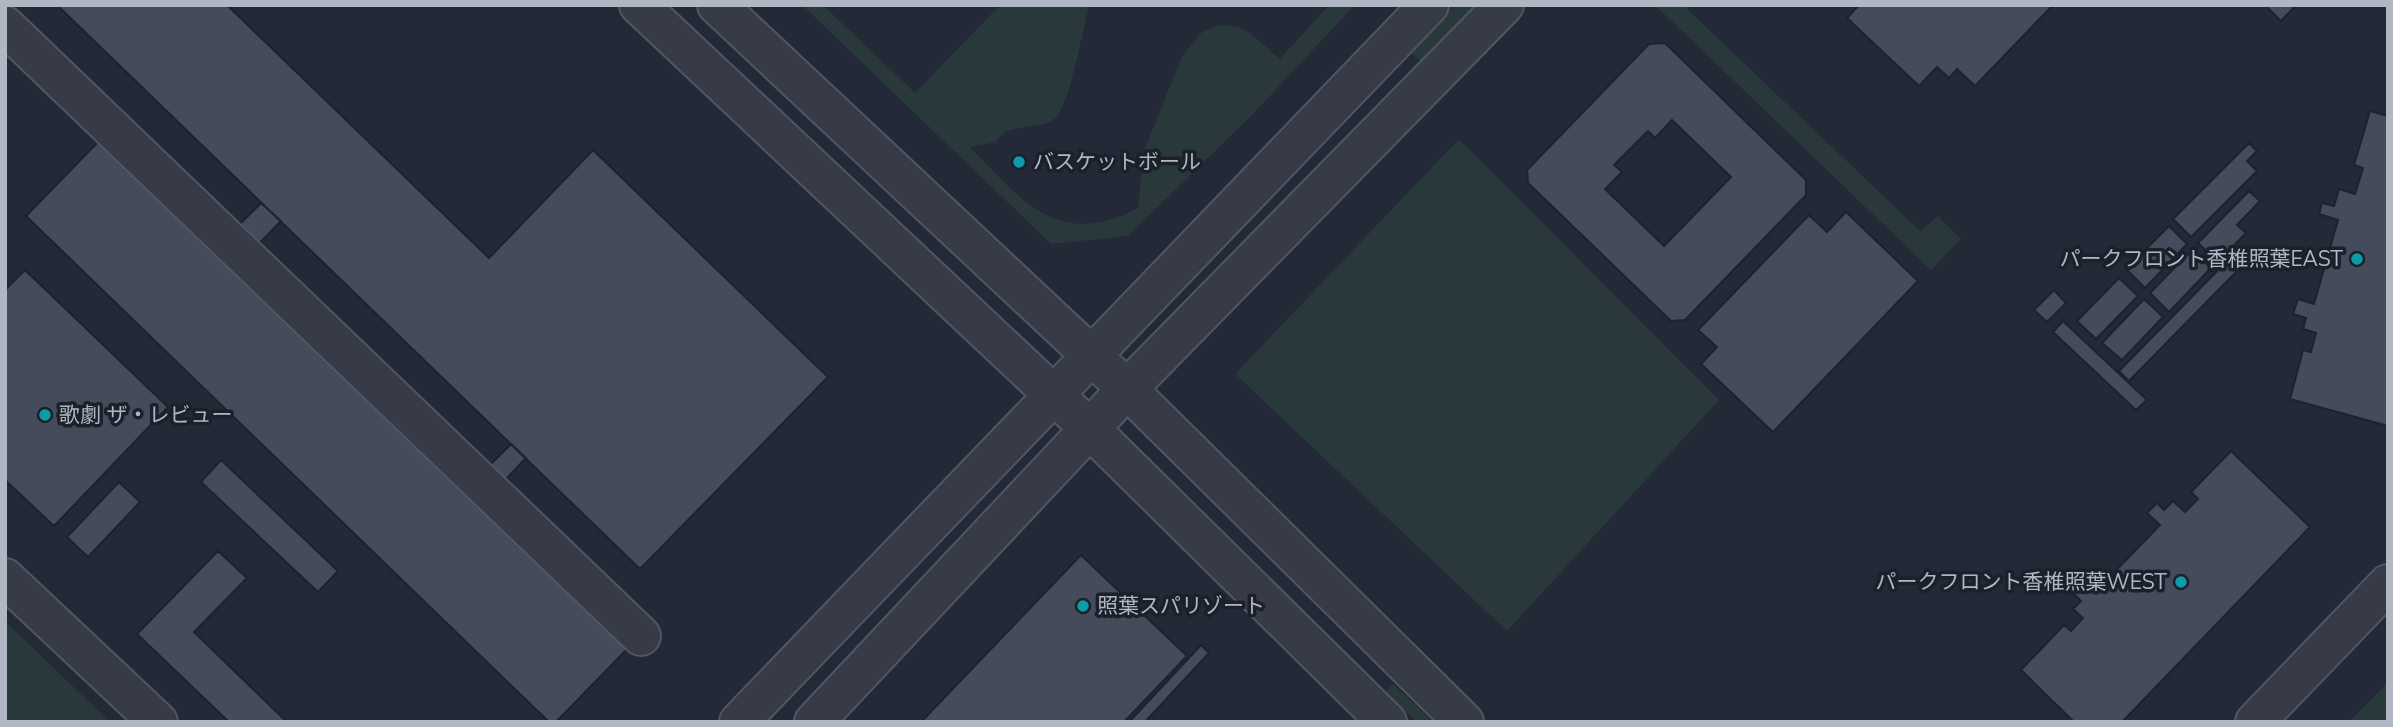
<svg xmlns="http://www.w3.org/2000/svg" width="2393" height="727" font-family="'Nunito Sans','Noto Sans JP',sans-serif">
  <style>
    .green { fill: #29393b }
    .building { fill: #444b5b; stroke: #1d222e; stroke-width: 2; fill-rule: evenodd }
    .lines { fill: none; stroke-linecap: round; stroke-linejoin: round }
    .minor-casing { stroke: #515662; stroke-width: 42 }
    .minor { stroke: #363b47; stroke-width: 38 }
    .culture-dot { fill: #0f9aa8; stroke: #1b202b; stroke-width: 2.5 }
    .labels { text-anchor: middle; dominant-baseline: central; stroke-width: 7; stroke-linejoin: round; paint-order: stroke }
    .poi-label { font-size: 21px; fill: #b1b6c3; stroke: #1b202b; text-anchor: start }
  </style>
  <rect width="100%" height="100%" fill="#232936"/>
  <path class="green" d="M 802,5 L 823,5 L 915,93 L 1000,5 L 1087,5 L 1088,9 C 1083,31 1070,99 1058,115 C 1041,135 1010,118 996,142 L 970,147 C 1022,201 1059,250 1138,208 L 1144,151 L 1182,56 L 1203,31 L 1219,25 L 1238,27 L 1251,34 L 1280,59 L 1329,5 L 1355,5 L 1252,115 L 1128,236 L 1051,244 Z
    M 1454,5 L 1474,5 L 1421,61 L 1409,52 Z
    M 1655,5 L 1683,5 L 1920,231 L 1938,216 L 1961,239 L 1931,270 Z
    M 1459,139 L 1719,400 L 1507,631 L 1235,374 Z
    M 5,621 L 110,722 L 5,722 Z
    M 2388,682 L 2388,722 L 2349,722 Z
    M 1393,684 L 1433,722 L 1417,722 L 1385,692 Z"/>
  <path class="building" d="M 57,5 L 227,5 L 489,258 L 593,150 L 828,377 L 640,569 Z
    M 1859,5 L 2053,5 L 1975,86 L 1957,69 L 1949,78 L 1937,67 L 1919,86 L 1847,18 Z
    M 2265,5 L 2296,5 L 2281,21 Z
    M 1665,43 L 1806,180 L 1806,195 L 1685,320 L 1671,321 L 1528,183 L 1527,170 L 1649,44 ZM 1672,120 L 1731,177 L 1664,246 L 1605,189 L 1622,172 L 1614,165 L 1648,131 L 1655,138 Z
    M 2370,111 L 2388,116 L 2388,426 L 2290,399 L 2303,350 L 2311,352 L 2316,333 L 2303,329 L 2306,318 L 2293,314 L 2298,299 L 2314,304 L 2338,220 L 2319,214 L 2322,203 L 2334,206 L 2339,189 L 2355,194 L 2363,168 L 2354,165 Z
    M 98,142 L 225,239 L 261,203 L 281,221 L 247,256 L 477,478 L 511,444 L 526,458 L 490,496 L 637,639 L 556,722 L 549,722 L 26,216 Z
    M 2249,143 L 2257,151 L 2247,161 L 2257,171 L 2191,237 L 2173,219 Z
    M 2249,191 L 2260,201 L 2237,225 L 2246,233 L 2218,262 L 2198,243 Z
    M 1846,212 L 1918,281 L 1773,432 L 1701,364 L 1717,347 L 1698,330 L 1809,215 L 1827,232 Z
    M 2169,226 L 2187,244 L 2145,288 L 2126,269 Z
    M 2192,250 L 2211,268 L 2169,312 L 2150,293 Z
    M 2228,260 L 2238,270 L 2129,381 L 2119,371 Z
    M 25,270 L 168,407 L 54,526 L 5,480 L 5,290 Z
    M 2119,278 L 2138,296 L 2096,339 L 2077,321 Z
    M 2054,290 L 2066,303 L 2047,322 L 2034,310 Z
    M 2144,299 L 2163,317 L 2122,360 L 2102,343 Z
    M 2063,321 L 2147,400 L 2136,410 L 2053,332 Z
    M 2231,451 L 2310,527 L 2122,722 L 2074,722 L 2021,670 L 2064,625 L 2071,631 L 2083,618 L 2073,609 L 2081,601 L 2071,591 L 2086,575 L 2099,588 L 2160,525 L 2147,513 L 2157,503 L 2164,510 L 2173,501 L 2185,512 L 2198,499 L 2191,492 Z
    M 221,460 L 338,571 L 318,592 L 201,482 Z
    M 119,482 L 140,502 L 88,557 L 67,537 Z
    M 218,551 L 247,578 L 194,632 L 287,722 L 229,722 L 137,634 Z
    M 1081,555 L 1187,656 L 1124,722 L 921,722 Z
    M 1201,645 L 1209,653 L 1145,722 L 1129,722 Z"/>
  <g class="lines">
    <defs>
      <path id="minor" d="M 639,5 L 1090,429 L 1387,722
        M 717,5 L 1127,389 L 1464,722
        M 5,26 L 641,636
        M 5,578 L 158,722
        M 739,722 L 1429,5
        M 814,722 L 1127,389 L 1504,5
        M 2255,722 L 2388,584"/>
    </defs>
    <use href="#minor" class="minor-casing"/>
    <use href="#minor" class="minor"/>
  </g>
  <g class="culture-dot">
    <circle cx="1019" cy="162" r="7"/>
    <circle cx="2357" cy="259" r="7"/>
    <circle cx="45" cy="415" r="7"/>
    <circle cx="2181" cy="582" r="7"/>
    <circle cx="1083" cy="606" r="7"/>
  </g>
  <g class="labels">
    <g class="poi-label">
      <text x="1033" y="162">バスケットボール</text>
      <text x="2343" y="259" text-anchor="end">パークフロント香椎照葉EAST</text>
      <text x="59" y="415">歌劇 ザ・レビュー</text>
      <text x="2167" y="582" text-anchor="end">パークフロント香椎照葉WEST</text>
      <text x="1097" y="606">照葉スパリゾート</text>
    </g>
  </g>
  <rect width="2393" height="727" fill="none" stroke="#b1b6c3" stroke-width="14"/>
</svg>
